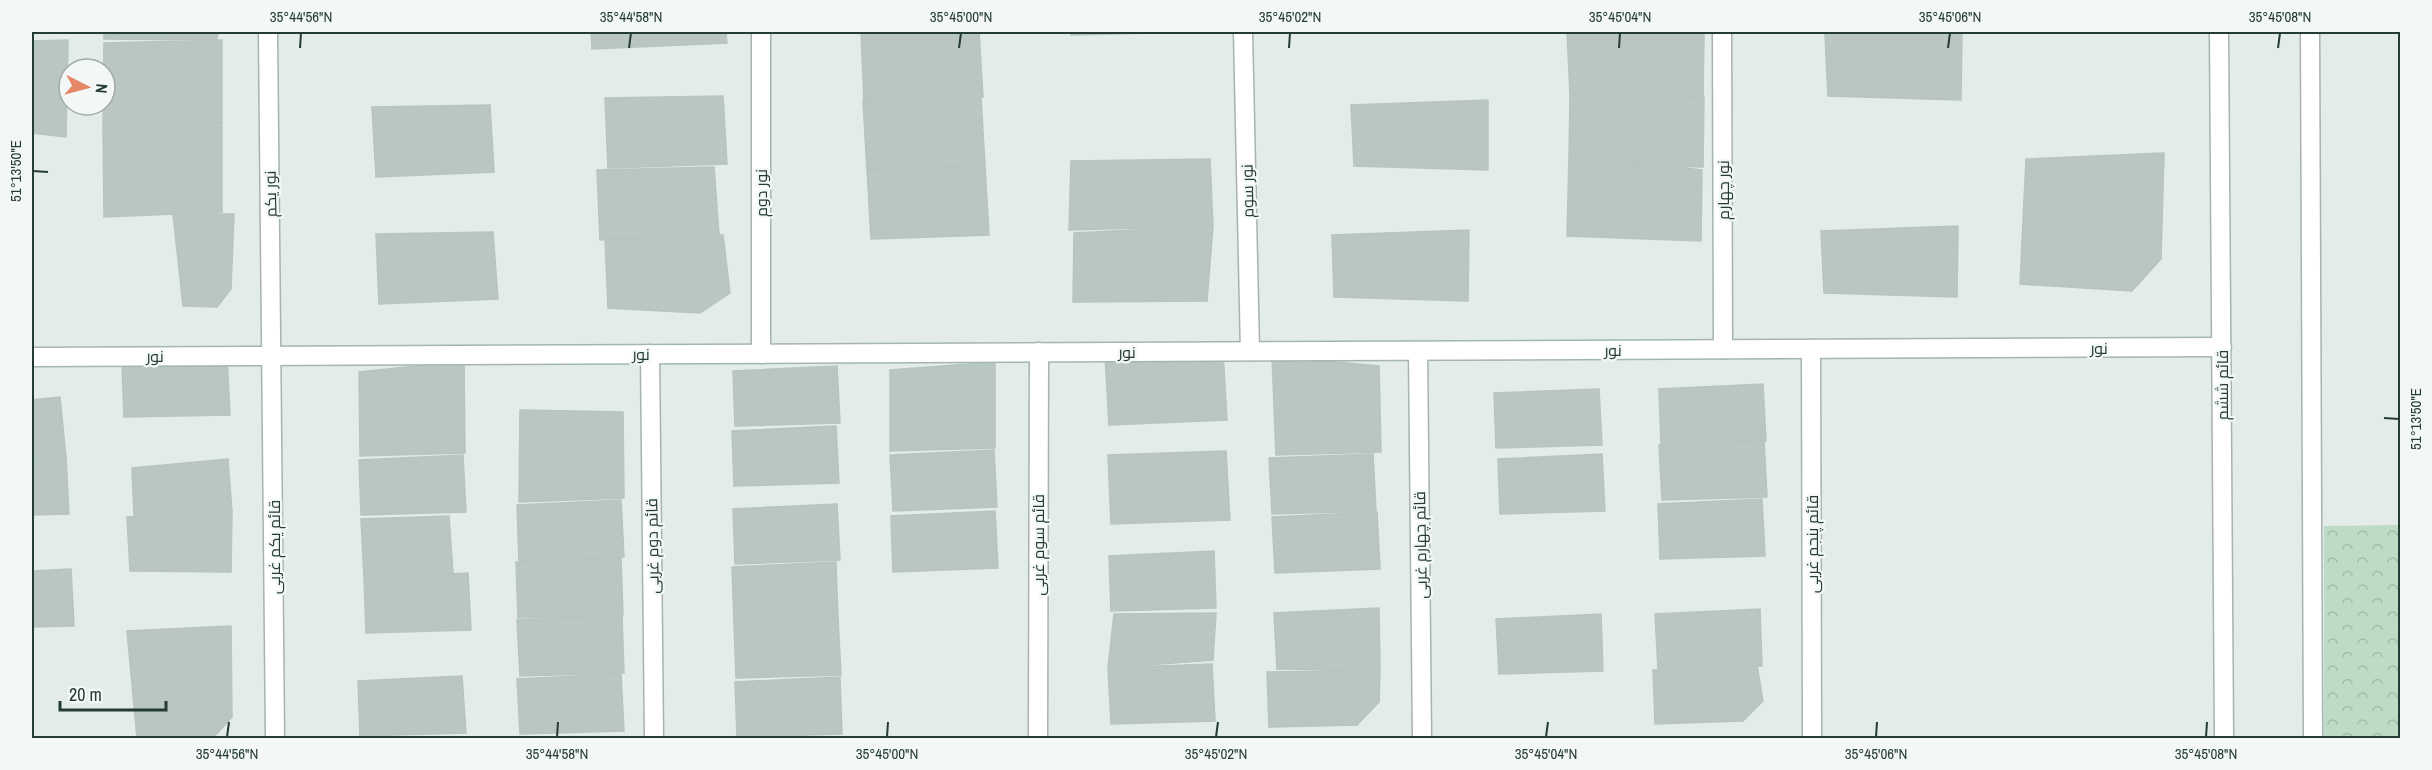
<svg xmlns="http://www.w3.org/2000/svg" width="2432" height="770" font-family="'Archivo Narrow',Cairo,sans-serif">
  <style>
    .park { fill: url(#park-crowns) }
    .building { fill: #b9c6c1; stroke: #b6c5bf; stroke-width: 1.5 }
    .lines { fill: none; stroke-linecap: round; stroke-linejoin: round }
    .street-casing { stroke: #a6b3af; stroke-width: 21 }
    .secondary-casing { stroke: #a3b6af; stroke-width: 21 }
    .street { stroke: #fff; stroke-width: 18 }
    .secondary { stroke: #fff; stroke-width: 18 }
    .ticks { fill: none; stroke: #253b35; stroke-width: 2 }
    .labels { text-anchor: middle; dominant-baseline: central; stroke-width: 4.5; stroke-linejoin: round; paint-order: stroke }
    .street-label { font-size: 16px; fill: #253b35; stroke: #f3f8f6 }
    .neatline { fill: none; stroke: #253b35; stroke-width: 2 }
    .ticks-label { font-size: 15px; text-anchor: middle; fill: #253b35 }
  </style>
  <defs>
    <pattern id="park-crowns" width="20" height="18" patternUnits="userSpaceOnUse" patternTransform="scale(1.5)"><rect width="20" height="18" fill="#bedbc6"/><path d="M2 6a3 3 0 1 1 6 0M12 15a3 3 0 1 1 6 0" fill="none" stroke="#a3bdab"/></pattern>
  </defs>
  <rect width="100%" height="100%" fill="#e3ece8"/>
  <path class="park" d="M 2400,525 L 2400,738 L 2324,738 L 2324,526 Z"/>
  <path class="building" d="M 104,32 L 218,32 L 217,40 L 104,39 Z
    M 375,32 L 425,32 L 375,33 Z
    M 591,32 L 726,32 L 727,43 L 592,49 Z
    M 861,32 L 979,32 L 983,97 L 864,102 Z
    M 1071,32 L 1194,32 L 1071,35 Z
    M 1567,32 L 1704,32 L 1703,98 L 1570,94 Z
    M 1906,32 L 1962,32 L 1961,100 L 1828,96 L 1825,34 Z
    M 68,40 L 66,137 L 32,133 L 32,41 Z
    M 222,40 L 222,125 L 103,126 L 104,43 Z
    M 1570,94 L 1704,97 L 1703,167 L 1569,163 Z
    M 723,96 L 727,164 L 608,168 L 605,98 Z
    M 981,98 L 985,165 L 867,170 L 863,100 Z
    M 1488,100 L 1488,170 L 1354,166 L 1351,105 Z
    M 490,105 L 494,172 L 376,177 L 372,107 Z
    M 103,126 L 222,126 L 222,212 L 104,217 Z
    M 2164,153 L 2161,259 L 2132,291 L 2020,284 L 2026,159 Z
    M 1569,155 L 1702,170 L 1701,241 L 1567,236 Z
    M 1210,159 L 1213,226 L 1069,230 L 1071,161 Z
    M 985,166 L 989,235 L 871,239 L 867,169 Z
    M 714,167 L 719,235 L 600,240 L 597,170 Z
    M 173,214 L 234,214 L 231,289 L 217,307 L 183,306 Z
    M 1213,226 L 1207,301 L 1073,302 L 1074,233 Z
    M 1958,226 L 1957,297 L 1824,293 L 1821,231 Z
    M 1469,230 L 1468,301 L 1334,297 L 1332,235 Z
    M 493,232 L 498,299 L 379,304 L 376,234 Z
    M 723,235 L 730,293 L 700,313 L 608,308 L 605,238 Z
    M 1223,352 L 1227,420 L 1109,425 L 1105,355 Z
    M 1272,356 L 1379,366 L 1381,452 L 1276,455 Z
    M 227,358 L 230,415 L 124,417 L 122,362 Z
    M 464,361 L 465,453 L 360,456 L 359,372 Z
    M 995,362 L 995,448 L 890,451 L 890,370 Z
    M 837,366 L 840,423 L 735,426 L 733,371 Z
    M 1763,384 L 1766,441 L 1661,444 L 1659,389 Z
    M 1599,389 L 1602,445 L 1496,448 L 1494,393 Z
    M 60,397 L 66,457 L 32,459 L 32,400 Z
    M 520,410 L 623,412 L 624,498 L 519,502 Z
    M 836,426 L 839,483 L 734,486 L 732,431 Z
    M 1764,440 L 1767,497 L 1662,500 L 1659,445 Z
    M 994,450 L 997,507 L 893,511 L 890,455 Z
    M 1226,451 L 1230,520 L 1111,524 L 1108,455 Z
    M 1373,454 L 1376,511 L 1272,514 L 1269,458 Z
    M 1602,454 L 1605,511 L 1500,514 L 1498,459 Z
    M 463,455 L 466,512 L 361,515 L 359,460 Z
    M 66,457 L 69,514 L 32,515 L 32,459 Z
    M 228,459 L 232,512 L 134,516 L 132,468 Z
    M 1762,499 L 1765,556 L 1660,559 L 1658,504 Z
    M 621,500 L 624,557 L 519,561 L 517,505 Z
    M 837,504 L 840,560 L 735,564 L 733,509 Z
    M 995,511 L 998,568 L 893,572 L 891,516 Z
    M 232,512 L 231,572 L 130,571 L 127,517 Z
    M 1377,512 L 1380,569 L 1275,573 L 1272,517 Z
    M 449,516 L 453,573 L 364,578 L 361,519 Z
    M 1214,551 L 1216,608 L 1111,611 L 1109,556 Z
    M 621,558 L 623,615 L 518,618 L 516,562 Z
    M 836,562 L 838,619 L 734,623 L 732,567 Z
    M 71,569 L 74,626 L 32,627 L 32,571 Z
    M 468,573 L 471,630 L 366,633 L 364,578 Z
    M 1379,608 L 1380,670 L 1277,669 L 1274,613 Z
    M 1760,609 L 1762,666 L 1658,669 L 1655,614 Z
    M 1216,613 L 1213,660 L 1108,668 L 1114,614 Z
    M 1601,614 L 1603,671 L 1499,674 L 1496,619 Z
    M 622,616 L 624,673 L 520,676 L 517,620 Z
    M 838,618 L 841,675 L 736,678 L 734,623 Z
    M 231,626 L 232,717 L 213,738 L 137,738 L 127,631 Z
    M 1212,664 L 1215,721 L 1111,724 L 1108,668 Z
    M 1757,665 L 1763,701 L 1743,721 L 1655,724 L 1653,670 Z
    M 1380,670 L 1379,702 L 1357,725 L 1269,727 L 1267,672 Z
    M 621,674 L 624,731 L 520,734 L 517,679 Z
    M 462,676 L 466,733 L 360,736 L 358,681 Z
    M 840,677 L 842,734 L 737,737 L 735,682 Z"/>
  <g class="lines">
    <defs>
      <path id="street" d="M 268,32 L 275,738
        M 761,32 L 761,354
        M 1243,32 L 1250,351
        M 1722,32 L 1723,349
        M 2219,32 L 2224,738
        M 2310,32 L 2313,738
        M 1811,349 L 1812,738
        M 1418,351 L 1422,738
        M 650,354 L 654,738
        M 1038,738 L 1039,352"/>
      <path id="secondary" d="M 32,357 L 2222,347"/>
    </defs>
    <use href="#street" class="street-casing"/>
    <use href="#secondary" class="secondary-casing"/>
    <use href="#street" class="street"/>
    <use href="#secondary" class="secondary"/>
  </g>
  <path class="ticks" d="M 300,48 L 301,33M 629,48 L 631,33M 959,48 L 961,33M 1289,48 L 1290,33M 1619,48 L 1620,33M 1948,48 L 1950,33M 2278,48 L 2280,33M 33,171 L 48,172M 2384,418 L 2399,419M 227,737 L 229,722M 557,737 L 558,722M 887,737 L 888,722M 1216,737 L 1218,722M 1546,737 L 1548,722M 1876,737 L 1877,722M 2206,737 L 2207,722"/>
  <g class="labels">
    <g class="street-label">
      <text transform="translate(1723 190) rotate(-90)">نور چهارم</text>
      <text transform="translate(1247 191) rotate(-91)">نور سوم</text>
      <text transform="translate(761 193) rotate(-90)">نور دوم</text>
      <text transform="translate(270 194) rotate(-91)">نور یکم</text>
      <text x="2099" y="348">نور</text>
      <text x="1613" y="350">نور</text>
      <text x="1127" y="352">نور</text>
      <text x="641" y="354">نور</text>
      <text x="155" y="356">نور</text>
      <text transform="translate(2222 385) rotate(-90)">قائم ششم</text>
      <text transform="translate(1812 544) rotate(-90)">قائم پنجم غربی</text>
      <text transform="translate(1038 545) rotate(-90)">قائم سوم غربی</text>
      <text transform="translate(1420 545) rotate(-91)">قائم چهارم غربی</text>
      <text transform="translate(652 546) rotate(-91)">قائم دوم غربی</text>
      <text transform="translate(274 547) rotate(-90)">قائم یکم غربی</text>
    </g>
  </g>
  <rect width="2432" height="770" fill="none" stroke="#f3f8f6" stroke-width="66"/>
  <g transform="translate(87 87) rotate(96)"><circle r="28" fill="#f3f8f6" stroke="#a1aca9" stroke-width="1.5"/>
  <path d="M0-4.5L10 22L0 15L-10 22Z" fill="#e58768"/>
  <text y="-9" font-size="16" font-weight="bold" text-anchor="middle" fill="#253b35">N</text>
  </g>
  <path d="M60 701v9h106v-9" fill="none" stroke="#253b35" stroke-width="3"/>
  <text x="69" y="701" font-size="18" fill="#253b35" stroke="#f3f8f6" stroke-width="4.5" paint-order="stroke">20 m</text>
  <rect x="33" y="33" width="2366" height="704" class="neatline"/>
  <g class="ticks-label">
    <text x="301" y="22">35°44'56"N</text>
    <text x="631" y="22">35°44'58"N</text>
    <text x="961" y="22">35°45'00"N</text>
    <text x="1290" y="22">35°45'02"N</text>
    <text x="1620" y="22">35°45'04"N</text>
    <text x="1950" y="22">35°45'06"N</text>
    <text x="2280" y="22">35°45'08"N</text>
    <text transform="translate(16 171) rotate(-90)" y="5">51°13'50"E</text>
    <text transform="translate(2416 419) rotate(-90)" y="5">51°13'50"E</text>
    <text x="227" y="759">35°44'56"N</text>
    <text x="557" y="759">35°44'58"N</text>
    <text x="887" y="759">35°45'00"N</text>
    <text x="1216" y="759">35°45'02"N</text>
    <text x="1546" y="759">35°45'04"N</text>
    <text x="1876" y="759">35°45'06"N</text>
    <text x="2206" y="759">35°45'08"N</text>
  </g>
</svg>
